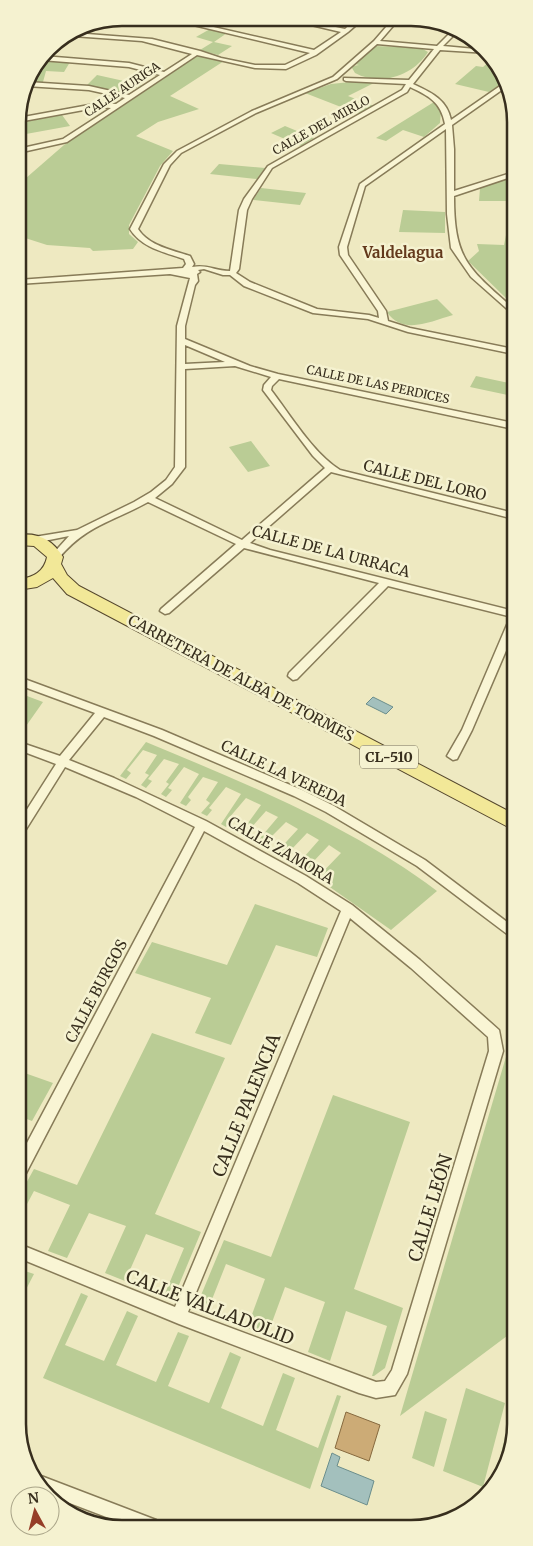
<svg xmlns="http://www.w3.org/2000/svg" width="533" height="1546" font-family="Merriweather,serif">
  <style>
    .green { fill: #bacc95 }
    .water { fill: #a3c0bd; stroke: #6b8e8c }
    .building { fill: #ccab76; stroke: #86693e }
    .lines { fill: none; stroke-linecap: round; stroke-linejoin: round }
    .minor-casing { stroke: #877b58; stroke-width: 3 }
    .primary-casing { stroke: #55472d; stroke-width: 2 }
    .minor { fill: #f9f5d4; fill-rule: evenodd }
    .primary { fill: #f2e898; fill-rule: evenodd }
    .labels { text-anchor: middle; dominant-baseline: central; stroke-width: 5; stroke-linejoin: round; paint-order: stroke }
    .far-street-label { font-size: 12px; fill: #372e1d; stroke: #f5f2d0 }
    .shield { fill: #f5f2d0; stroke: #706953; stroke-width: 1 }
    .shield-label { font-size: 14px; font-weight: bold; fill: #372e1d }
    .far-quarter-label { font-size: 15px; font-weight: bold; fill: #63391c; stroke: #f5f2d0 }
    .street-label { font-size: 15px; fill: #372e1d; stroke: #f5f2d0 }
    .near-street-label { font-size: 18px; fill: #372e1d; stroke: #f5f2d0 }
    .rim { fill: none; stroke: #372e1d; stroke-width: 2.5 }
  </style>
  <rect width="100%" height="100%" fill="#eee9c1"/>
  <path class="green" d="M 210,29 L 227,33 L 214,42 L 232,46 L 218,55 L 200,50 L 213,42 L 196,37 Z
    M 375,46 L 421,48 L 428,52 C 414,75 381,87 355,73 L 352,68 L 353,66 L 359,65 L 355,64 Z
    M 199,55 L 224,61 L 170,96 L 199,109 L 158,122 L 136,136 L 173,151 L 160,166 L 129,225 L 129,234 L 138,242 L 133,249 L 93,251 L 90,248 L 47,245 L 19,236 L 18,185 L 64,145 Z
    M 49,60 L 70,62 L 64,72 L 46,71 L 43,82 L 27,82 L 32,71 L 42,71 Z
    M 491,60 L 503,83 L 489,92 L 455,84 L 476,66 L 483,67 Z
    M 97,75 L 142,85 L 125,93 L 87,85 Z
    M 350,82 L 376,82 L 348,96 L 374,106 L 359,114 L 305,93 L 331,84 Z
    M 434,102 L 441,111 L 440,123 L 424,137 L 403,130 L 386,141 L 376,138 Z
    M 62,115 L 70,126 L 26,134 L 18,123 Z
    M 285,126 L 314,138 L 301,146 L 271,133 Z
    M 219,164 L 265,168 L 257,179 L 210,174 Z
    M 514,177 L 514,201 L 479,201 L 480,188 Z
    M 261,188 L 306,193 L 300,205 L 253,200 Z
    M 403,210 L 445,212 L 445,233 L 399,232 Z
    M 508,225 L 514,226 L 514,306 L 468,261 L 479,251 L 477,244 L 504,245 Z
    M 437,299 L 453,315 C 431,321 403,336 387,312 Z
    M 476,376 L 514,384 L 512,396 L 470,387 Z
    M 251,441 L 270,466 L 248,472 L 229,447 Z
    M 19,693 L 43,702 L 19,736 Z
    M 146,742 C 247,784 349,825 437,891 L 391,930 L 317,878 L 341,853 L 329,845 L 312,863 L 315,865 L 308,872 L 297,865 L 319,840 L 307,833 L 290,851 L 293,853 L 288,860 L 276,853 L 298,829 L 286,822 L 269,839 L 272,841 L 267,848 L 256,843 L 278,817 L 266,811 L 250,829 L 253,831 L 247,838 L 240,834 L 261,805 L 246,798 L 229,818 L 232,820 L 226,827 L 221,824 L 241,794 L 226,787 L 209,808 L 212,810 L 207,816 L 201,813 L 210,803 L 206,800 L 218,782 L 203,777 L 188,797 L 191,800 L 186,806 L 180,803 L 199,774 L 184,767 L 168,788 L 172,790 L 166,797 L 161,794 L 169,784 L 166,782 L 179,764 L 164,759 L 148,779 L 152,781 L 146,788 L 141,785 L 149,775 L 145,773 L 157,755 L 143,750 L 127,770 L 131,773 L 126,779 L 120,776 Z
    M 255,904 L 328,928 L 317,957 L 276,945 L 231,1045 L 195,1033 L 211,998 L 135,973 L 152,942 L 227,965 Z
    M 152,1033 L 225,1058 L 155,1214 L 201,1232 L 176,1292 L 166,1297 L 164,1296 L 184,1248 L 146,1234 L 125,1281 L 105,1273 L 126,1226 L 89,1213 L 67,1258 L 48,1251 L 70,1205 L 34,1191 L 19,1219 L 19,1196 L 34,1169 L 77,1185 Z
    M 513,1033 L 515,1035 L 515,1330 L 400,1416 Z
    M 19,1071 L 53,1083 L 32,1121 L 19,1116 Z
    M 333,1095 L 410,1122 L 354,1289 L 403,1308 L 385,1368 L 374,1376 L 372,1376 L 387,1326 L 346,1311 L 330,1361 L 308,1352 L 325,1302 L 285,1287 L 267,1336 L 247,1328 L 265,1279 L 226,1264 L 207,1312 L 200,1309 L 199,1300 L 224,1240 L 271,1257 Z
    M 19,1269 L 34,1274 L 19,1303 Z
    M 81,1293 L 88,1296 L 65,1345 L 104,1361 L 127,1311 L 138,1316 L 116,1365 L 156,1382 L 178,1332 L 189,1336 L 168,1386 L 209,1403 L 230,1352 L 241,1357 L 221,1408 L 263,1426 L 283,1373 L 295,1378 L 276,1430 L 318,1448 L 337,1395 L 341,1396 L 310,1489 L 43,1378 Z
    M 466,1388 L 505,1403 L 483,1487 L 443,1471 Z
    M 515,1392 L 515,1430 L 495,1480 L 513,1402 Z
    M 425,1411 L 447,1419 L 434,1467 L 412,1458 Z"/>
  <path class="water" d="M 373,697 L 393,707 L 386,714 L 366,704 Z
    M 332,1453 L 340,1457 L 337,1466 L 374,1481 L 367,1505 L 321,1486 Z"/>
  <path class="building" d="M 346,1412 L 380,1425 L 369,1461 L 335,1448 Z"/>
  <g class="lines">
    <defs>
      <path id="minor" d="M 164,18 L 174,18 L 314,50 L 341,32 L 290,20 L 289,19 L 298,19 L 345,29 L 356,19 L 363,19 L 348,32 L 316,55 L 286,69 L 255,68 L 197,55 L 67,142 L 18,153 L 18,149 L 63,139 L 111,108 L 100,107 L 18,122 L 18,118 L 100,103 L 116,104 L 125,98 L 89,90 L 26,86 L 27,82 L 89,86 L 129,95 L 160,75 L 129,67 L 41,60 L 43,56 L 129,63 L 164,72 L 192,54 L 142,41 L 73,36 L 71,39 L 49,49 L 53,44 L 73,31 L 74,33 L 152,39 L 200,51 L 221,58 L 255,65 L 285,65 L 310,53 Z
        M 393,19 L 399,19 L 380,41 L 437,46 L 452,31 L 456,33 L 443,46 L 486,50 L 488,53 L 440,50 L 413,84 C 430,92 447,99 451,120 L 503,84 L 506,87 L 452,125 L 454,149 L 454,191 L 514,172 L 514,176 L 454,196 C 454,260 468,268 514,309 L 514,315 L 471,277 L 451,248 L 447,214 L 446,129 L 365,186 L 347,247 L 348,255 L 386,311 L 388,321 L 410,328 L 514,349 L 514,354 L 408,332 L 368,319 L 313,313 L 244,286 L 230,275 L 223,275 L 204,269 L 198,270 L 200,272 L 197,274 L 198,281 L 195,285 L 185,326 L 185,339 L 250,366 L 278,374 L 514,423 L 514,429 L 279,379 L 272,386 L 271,390 C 291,416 313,453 340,470 L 514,513 L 514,519 L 331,472 L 250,543 L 270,550 L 514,611 L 514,632 L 472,730 L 457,759 L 453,760 L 447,756 L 462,730 L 509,620 L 512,617 L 388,586 L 297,679 L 293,680 L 288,676 L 289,673 L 379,583 L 244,548 L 169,613 L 165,614 L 160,611 L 161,609 L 236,544 L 148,502 C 112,522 86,525 58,559 L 52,559 L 50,557 L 69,536 L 34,543 L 29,540 L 34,537 L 77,530 L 134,502 L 151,492 L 166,480 L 175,467 L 177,326 L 190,278 L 170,274 L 18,284 L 18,280 L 183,268 L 186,264 L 184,259 C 164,252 142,248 130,229 L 164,164 L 177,151 L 252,111 L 333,77 L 374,41 ZM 377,44 L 434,49 L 409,80 L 344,78 L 344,80 L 346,81 L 406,84 L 402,90 L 268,166 L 244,199 L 239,210 L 230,271 C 214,271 209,264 192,267 L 194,264 L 190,256 C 172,250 149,246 138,229 L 170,165 L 181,153 L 256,113 L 337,79 ZM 410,87 C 429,96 441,102 445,124 L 360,184 L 339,247 L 340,255 L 378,311 L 379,318 L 369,315 L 317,309 L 250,282 L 236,273 L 239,269 L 247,210 L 252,199 L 272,168 L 407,92 ZM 185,345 L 225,362 L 185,364 ZM 235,366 L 271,377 L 264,385 L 263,390 L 313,456 L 325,468 L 242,540 L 155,498 L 172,484 L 185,467 L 185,369 Z
        M 19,677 L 162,730 L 302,790 L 334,806 L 425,860 L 515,928 L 515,940 L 417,866 L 326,812 L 294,796 L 154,736 L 104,717 L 69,760 L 114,778 L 206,821 L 306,876 L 352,905 L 420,960 L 499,1030 L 503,1051 L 407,1374 L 395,1395 L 376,1398 L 359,1393 L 179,1324 L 19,1258 L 19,1244 L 175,1307 L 341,911 L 298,883 L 204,831 L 24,1177 L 19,1179 L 19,1158 L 195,827 L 136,797 L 65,767 L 23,834 L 19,835 L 19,822 L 56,764 L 19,750 L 19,742 L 60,756 L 95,713 L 19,685 ZM 350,918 L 411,968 L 488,1037 L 489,1051 L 392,1370 L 385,1381 L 376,1382 L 188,1312 Z
        M 41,1476 L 156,1520 L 158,1526 L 130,1526 L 46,1494 L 37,1477 Z"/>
      <path id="primary" d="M 18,535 C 38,532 53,540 63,557 L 61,564 L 67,575 L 79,586 L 514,814 L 514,830 L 67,594 L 53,578 L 37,587 L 18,590 L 18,579 C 33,578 44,572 47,557 L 34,546 L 18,545 Z"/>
    </defs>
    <use href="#minor" class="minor-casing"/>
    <use href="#primary" class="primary-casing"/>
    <use href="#minor" class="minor"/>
    <use href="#primary" class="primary"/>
  </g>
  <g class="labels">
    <g class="far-street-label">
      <text transform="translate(122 89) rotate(-34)">CALLE AURIGA</text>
      <text transform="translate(321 125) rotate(-29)">CALLE DEL MIRLO</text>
      <text transform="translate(378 384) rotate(12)">CALLE DE LAS PERDICES</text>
    </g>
    <rect class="shield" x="360" y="745.5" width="58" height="23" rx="4"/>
    <g class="shield-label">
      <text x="389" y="757">CL-510</text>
    </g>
    <g class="far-quarter-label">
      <text x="403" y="252">Valdelagua</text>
    </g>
    <g class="street-label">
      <text transform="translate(425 480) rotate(14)">CALLE DEL LORO</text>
      <text transform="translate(331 551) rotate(15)">CALLE DE LA URRACA</text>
      <text transform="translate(241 678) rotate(28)">CARRETERA DE ALBA DE TORMES</text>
      <text transform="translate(284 773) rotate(25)">CALLE LA VEREDA</text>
      <text transform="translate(281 850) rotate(30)">CALLE ZAMORA</text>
      <text transform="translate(96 991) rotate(-62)">CALLE BURGOS</text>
    </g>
    <g class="near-street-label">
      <text transform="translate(246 1105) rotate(-68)">CALLE PALENCIA</text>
      <text transform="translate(430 1208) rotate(-73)">CALLE LEÓN</text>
      <text transform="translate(210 1307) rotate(21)">CALLE VALLADOLID</text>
    </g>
  </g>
  <path d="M0 0H533V1546H0ZM122 26H411A96 96 0 0 1 507 122V1424A96 96 0 0 1 411 1520H122A96 96 0 0 1 26 1424V122A96 96 0 0 1 122 26Z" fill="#f5f2d0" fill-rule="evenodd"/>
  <path class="rim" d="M122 26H411A96 96 0 0 1 507 122V1424A96 96 0 0 1 411 1520H122A96 96 0 0 1 26 1424V122A96 96 0 0 1 122 26Z"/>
  <g transform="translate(35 1511) rotate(353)"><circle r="24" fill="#f5f2d0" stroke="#a9a488"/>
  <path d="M0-4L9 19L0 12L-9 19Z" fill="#963e28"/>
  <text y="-8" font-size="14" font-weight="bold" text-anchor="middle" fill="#372e1d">N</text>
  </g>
</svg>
